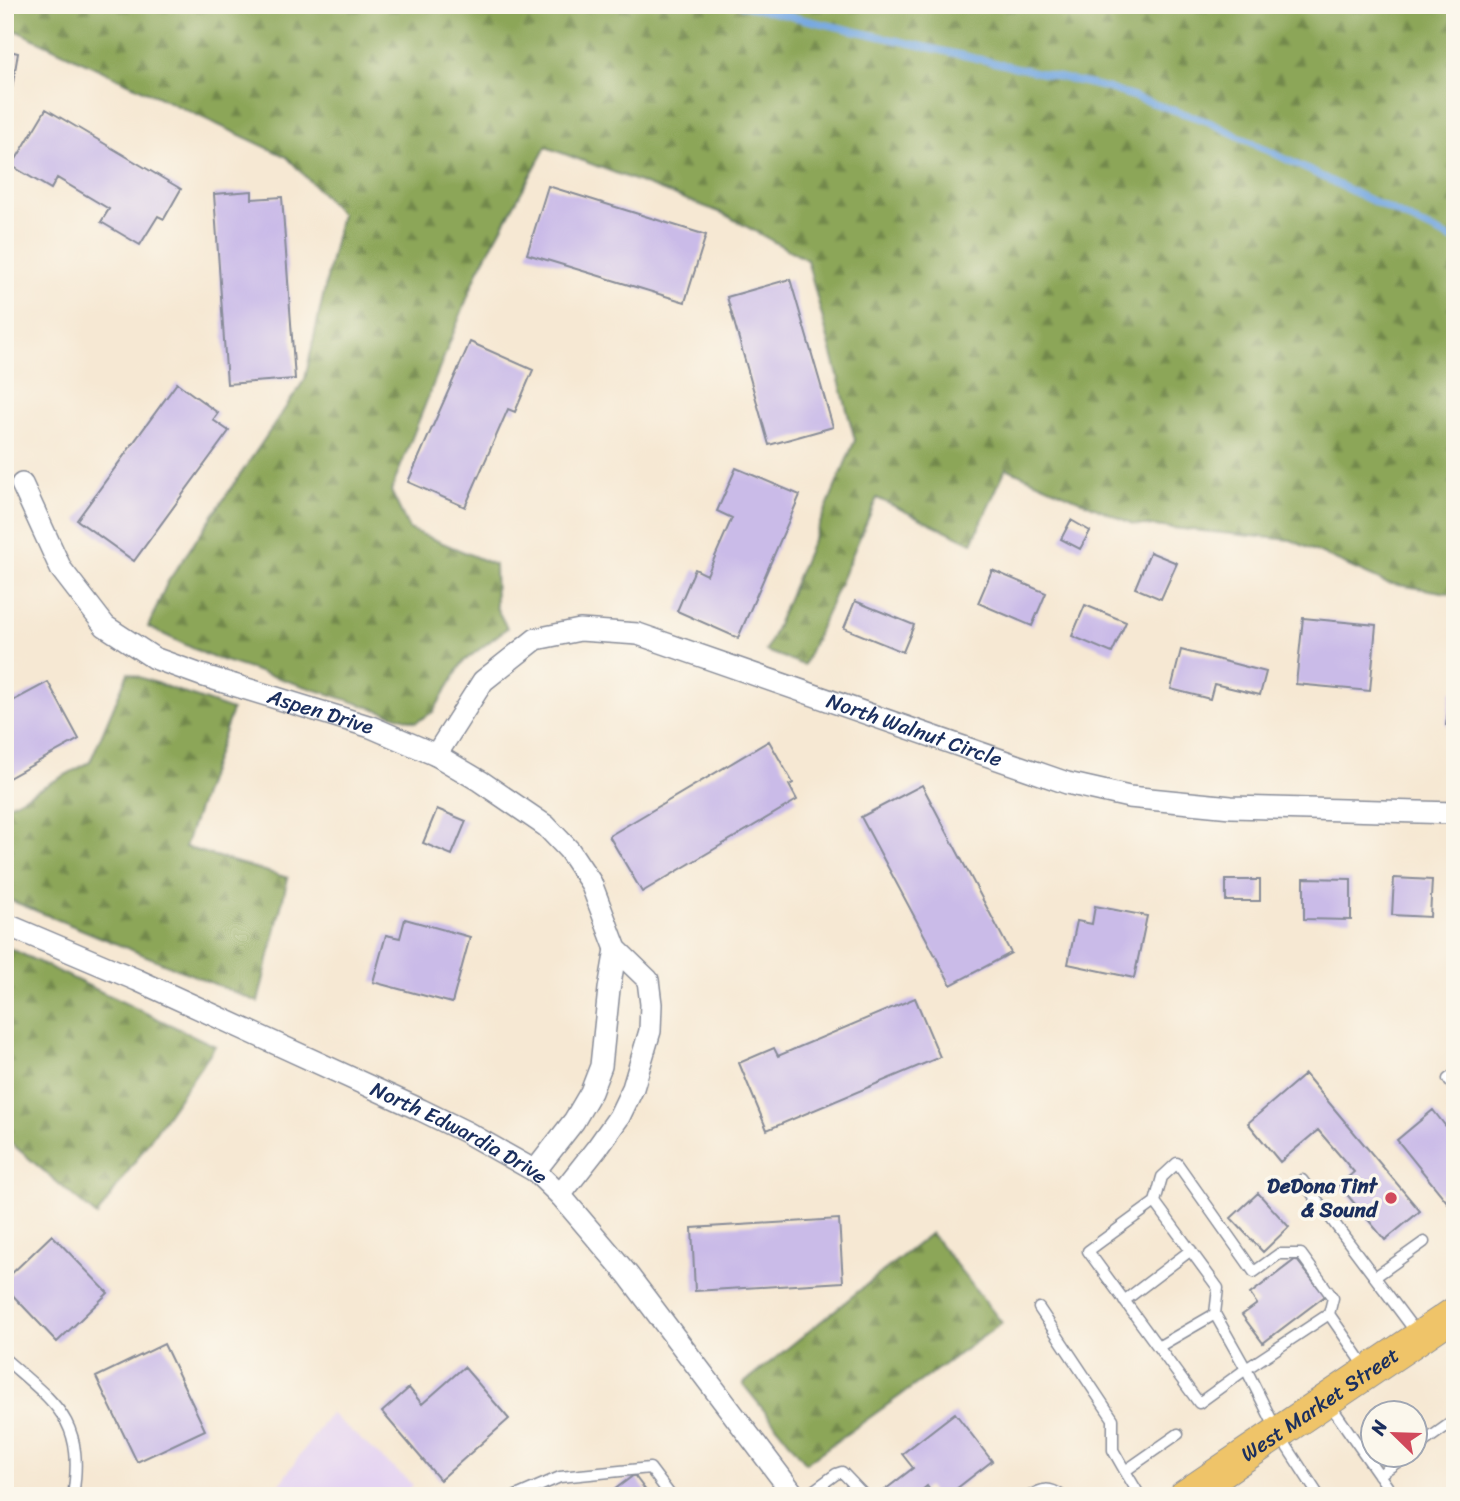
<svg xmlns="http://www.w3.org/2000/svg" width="1460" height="1501" font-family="Sriracha,sans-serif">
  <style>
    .built { fill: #e4d3f2 }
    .forest { fill: url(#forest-firs); stroke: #546a5b; stroke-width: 2 }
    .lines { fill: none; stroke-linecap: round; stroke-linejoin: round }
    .stream { stroke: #75a7e0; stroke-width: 7 }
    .building { fill: #cabbe8 }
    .service-casing { stroke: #888c98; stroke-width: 13 }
    .minor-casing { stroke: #888c98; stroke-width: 24 }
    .primary-casing { stroke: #888c98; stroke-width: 34 }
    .service { stroke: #fff; stroke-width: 10 }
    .minor { stroke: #fff; stroke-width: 21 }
    .primary { stroke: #efc469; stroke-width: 32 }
    .poi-dot { fill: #d1495b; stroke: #fbf7ec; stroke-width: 2.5 }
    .labels { text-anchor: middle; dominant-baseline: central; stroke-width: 7; stroke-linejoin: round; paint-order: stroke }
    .street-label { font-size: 21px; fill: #1b2f5e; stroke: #fbf7ec }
    .poi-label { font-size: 21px; font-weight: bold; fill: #1b2f5e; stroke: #fbf7ec; text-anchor: end }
  </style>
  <defs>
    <pattern id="forest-firs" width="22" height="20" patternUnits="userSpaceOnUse" patternTransform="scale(1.75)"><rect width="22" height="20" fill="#8ca658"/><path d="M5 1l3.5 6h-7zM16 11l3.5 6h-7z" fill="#72884c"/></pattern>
  </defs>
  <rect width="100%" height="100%" fill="#fbf7ec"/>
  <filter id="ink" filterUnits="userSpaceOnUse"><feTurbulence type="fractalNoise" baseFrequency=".0143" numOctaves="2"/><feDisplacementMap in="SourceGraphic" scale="14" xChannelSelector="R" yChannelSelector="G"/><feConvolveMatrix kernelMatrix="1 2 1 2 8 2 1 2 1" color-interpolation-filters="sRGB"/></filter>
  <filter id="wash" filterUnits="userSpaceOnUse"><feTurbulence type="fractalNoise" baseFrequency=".00686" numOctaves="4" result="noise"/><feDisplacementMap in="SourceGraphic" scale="28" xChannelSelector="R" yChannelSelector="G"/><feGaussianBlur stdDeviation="1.57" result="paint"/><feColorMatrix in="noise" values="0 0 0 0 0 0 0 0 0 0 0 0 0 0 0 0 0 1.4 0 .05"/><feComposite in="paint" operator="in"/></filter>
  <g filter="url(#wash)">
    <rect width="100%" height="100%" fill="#f6e8d3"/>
    <path class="built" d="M 330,1413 L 413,1485 L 408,1491 L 414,1496 L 271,1496 Z"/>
    <path class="forest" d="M 5,5 L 1455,5 L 1455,594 L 1386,583 L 1291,540 L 1133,524 L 1006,468 L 972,543 L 877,498 L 804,665 L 766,651 L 855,440 L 807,260 L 722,213 L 546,147 L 478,271 L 391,491 L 409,529 L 495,565 L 496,607 L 507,628 L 463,662 L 433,712 L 416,722 L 209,656 L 148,627 L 167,583 L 305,379 L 341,214 L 287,157 L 17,31 L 5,29 Z
      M 128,673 L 232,710 L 185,847 L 288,878 L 258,1002 L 5,898 L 5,807 L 90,762 Z
      M 5,946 L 215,1046 L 97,1216 L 5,1138 Z
      M 931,1233 L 1002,1323 L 806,1463 L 743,1384 Z"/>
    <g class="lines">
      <path class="stream" d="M 740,5 L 1107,88 L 1209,122 L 1455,241"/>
    </g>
    <g id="blocks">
      <path class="building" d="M 5,50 L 18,53 L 7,118 L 5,118 Z
        M 46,109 L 181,189 L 164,219 L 158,216 L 140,245 L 101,222 L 109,209 L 57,178 L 51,189 L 12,166 Z
        M 548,186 L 706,235 L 685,302 L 527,254 Z
        M 252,191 L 252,199 L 282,197 L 295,379 L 227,384 L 214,194 Z
        M 790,279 L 833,427 L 769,445 L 727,297 Z
        M 470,342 L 533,370 L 515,412 L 508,409 L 465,507 L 408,482 Z
        M 177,383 L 218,413 L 213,420 L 229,431 L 134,561 L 77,520 Z
        M 736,468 L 800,495 L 738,638 L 677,611 L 695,569 L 707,575 L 732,518 L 717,511 Z
        M 1071,520 L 1090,531 L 1080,549 L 1061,539 Z
        M 1150,552 L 1177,563 L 1161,599 L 1135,588 Z
        M 992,570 L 1046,593 L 1032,626 L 978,603 Z
        M 855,601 L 914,625 L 903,652 L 844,628 Z
        M 1085,605 L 1126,622 L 1112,653 L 1072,636 Z
        M 1303,618 L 1376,625 L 1370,691 L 1296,684 Z
        M 1181,650 L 1266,672 L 1260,695 L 1214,684 L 1210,699 L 1171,689 Z
        M 48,682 L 79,739 L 5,780 L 5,705 Z
        M 1451,691 L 1455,691 L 1455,726 L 1446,725 Z
        M 769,741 L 793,783 L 789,785 L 797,800 L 642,892 L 609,836 Z
        M 922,785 L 1011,953 L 951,985 L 861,817 Z
        M 437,809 L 466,821 L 452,855 L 423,843 Z
        M 1304,878 L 1351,879 L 1351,920 L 1304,919 Z
        M 1394,878 L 1432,880 L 1430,917 L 1392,915 Z
        M 1226,880 L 1260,880 L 1260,901 L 1226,901 Z
        M 1095,906 L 1147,916 L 1134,978 L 1068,964 L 1077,921 L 1092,924 Z
        M 405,919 L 470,937 L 452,1003 L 373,982 L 386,935 L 400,938 Z
        M 915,998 L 940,1057 L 767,1130 L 739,1063 L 774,1048 L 778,1056 Z
        M 1305,1074 L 1420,1211 L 1385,1240 L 1339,1185 L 1354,1172 L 1318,1130 L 1280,1162 L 1248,1123 Z
        M 1433,1110 L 1455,1138 L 1455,1212 L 1397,1140 Z
        M 1258,1193 L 1289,1227 L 1263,1252 L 1231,1218 Z
        M 839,1219 L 843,1282 L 695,1291 L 692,1228 Z
        M 52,1235 L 108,1293 L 57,1342 L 5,1287 L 5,1280 Z
        M 1296,1259 L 1325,1296 L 1263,1343 L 1242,1315 L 1257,1304 L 1250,1294 Z
        M 164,1344 L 205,1430 L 137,1462 L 96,1377 Z
        M 464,1367 L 509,1419 L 440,1480 L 382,1412 L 409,1388 L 422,1404 Z
        M 955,1413 L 992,1461 L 947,1496 L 934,1496 L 927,1486 L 915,1496 L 877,1496 L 913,1468 L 902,1454 Z
        M 634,1475 L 650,1496 L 606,1496 Z"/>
    </g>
  </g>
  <g filter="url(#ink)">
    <use href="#blocks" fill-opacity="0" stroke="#888c98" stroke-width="2"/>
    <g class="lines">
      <defs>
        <path id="service" d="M 1455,1074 L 1448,1079 L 1455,1089
          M 1302,1180 L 1418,1335
          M 1155,1202 L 1218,1288 L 1215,1314
          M 1375,1277 L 1424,1242
          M 1124,1301 L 1191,1250
          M 1039,1308 L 1113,1419 L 1113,1450 L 1125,1471
          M 1158,1347 L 1215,1314 L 1246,1369 L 1329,1314 L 1367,1369
          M 5,1359 C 57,1405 85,1420 73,1496
          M 1328,1402 L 1394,1496
          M 1414,1449 L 1455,1420
          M 1379,1475 L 1406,1456
          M 516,1496 L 560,1477 L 650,1468 L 671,1496
          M 806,1496 L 836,1474 L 842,1472 L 865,1496
          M 1030,1496 C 1042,1488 1050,1487 1062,1496
          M 1140,1496 L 1125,1471 L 1178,1434
          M 1319,1496 L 1278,1433 L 1246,1369 L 1199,1403 L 1088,1251 L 1155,1202 L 1162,1177 L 1177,1163 L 1254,1272 L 1279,1254 L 1301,1254 L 1333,1298 L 1329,1314"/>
        <g id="minor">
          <path id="s1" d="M 22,484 L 61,569 L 105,626 L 154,658 L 201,675 L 371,727 L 436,755 L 480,781 L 546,826 L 569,850 L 591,883 L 616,949 L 648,980 L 651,1004 L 650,1031 L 633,1088 L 619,1117 L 597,1148 L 560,1195"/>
          <path id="s2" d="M 436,755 L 483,681 L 536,639 L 580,630 L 638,634 L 1067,783 L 1129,797 L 1231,807 L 1455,813"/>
          <path id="s3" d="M 5,924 L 137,980 L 421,1110 L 466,1132 L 535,1171 L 560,1195 L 628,1275 L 795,1496"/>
          <path d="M 535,1171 L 574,1121 L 591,1092 L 601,1066 L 609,989 L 616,949"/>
        </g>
        <g id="primary">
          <path id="s4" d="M 1185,1496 L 1455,1313"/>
        </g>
      </defs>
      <use href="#service" class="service-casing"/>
      <use href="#minor" class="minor-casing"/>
      <use href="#primary" class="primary-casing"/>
      <use href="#service" class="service"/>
      <use href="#minor" class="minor"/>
      <use href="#primary" class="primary"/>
    </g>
  </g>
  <circle class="poi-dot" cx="1391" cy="1198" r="7"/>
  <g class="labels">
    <g class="street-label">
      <text stroke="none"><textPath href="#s1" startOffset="399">Aspen Drive</textPath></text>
      <text stroke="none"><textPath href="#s2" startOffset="551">North Walnut Circle</textPath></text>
      <text stroke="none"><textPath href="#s3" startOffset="500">North Edwardia Drive</textPath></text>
      <text stroke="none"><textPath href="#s4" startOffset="163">West Market Street</textPath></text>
    </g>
    <g class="poi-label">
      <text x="1377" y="1186">DeDona Tint<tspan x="1377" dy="24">&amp; Sound</tspan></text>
    </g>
  </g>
  <rect width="1460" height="1501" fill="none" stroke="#fbf7ec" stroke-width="28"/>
  <g transform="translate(1394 1434) rotate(293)"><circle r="33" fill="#fbf7ec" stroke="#a1a7b3" stroke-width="2"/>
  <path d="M0-5L12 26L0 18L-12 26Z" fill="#d1495b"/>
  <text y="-10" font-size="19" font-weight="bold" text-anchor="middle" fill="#1b2f5e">N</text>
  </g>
</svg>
